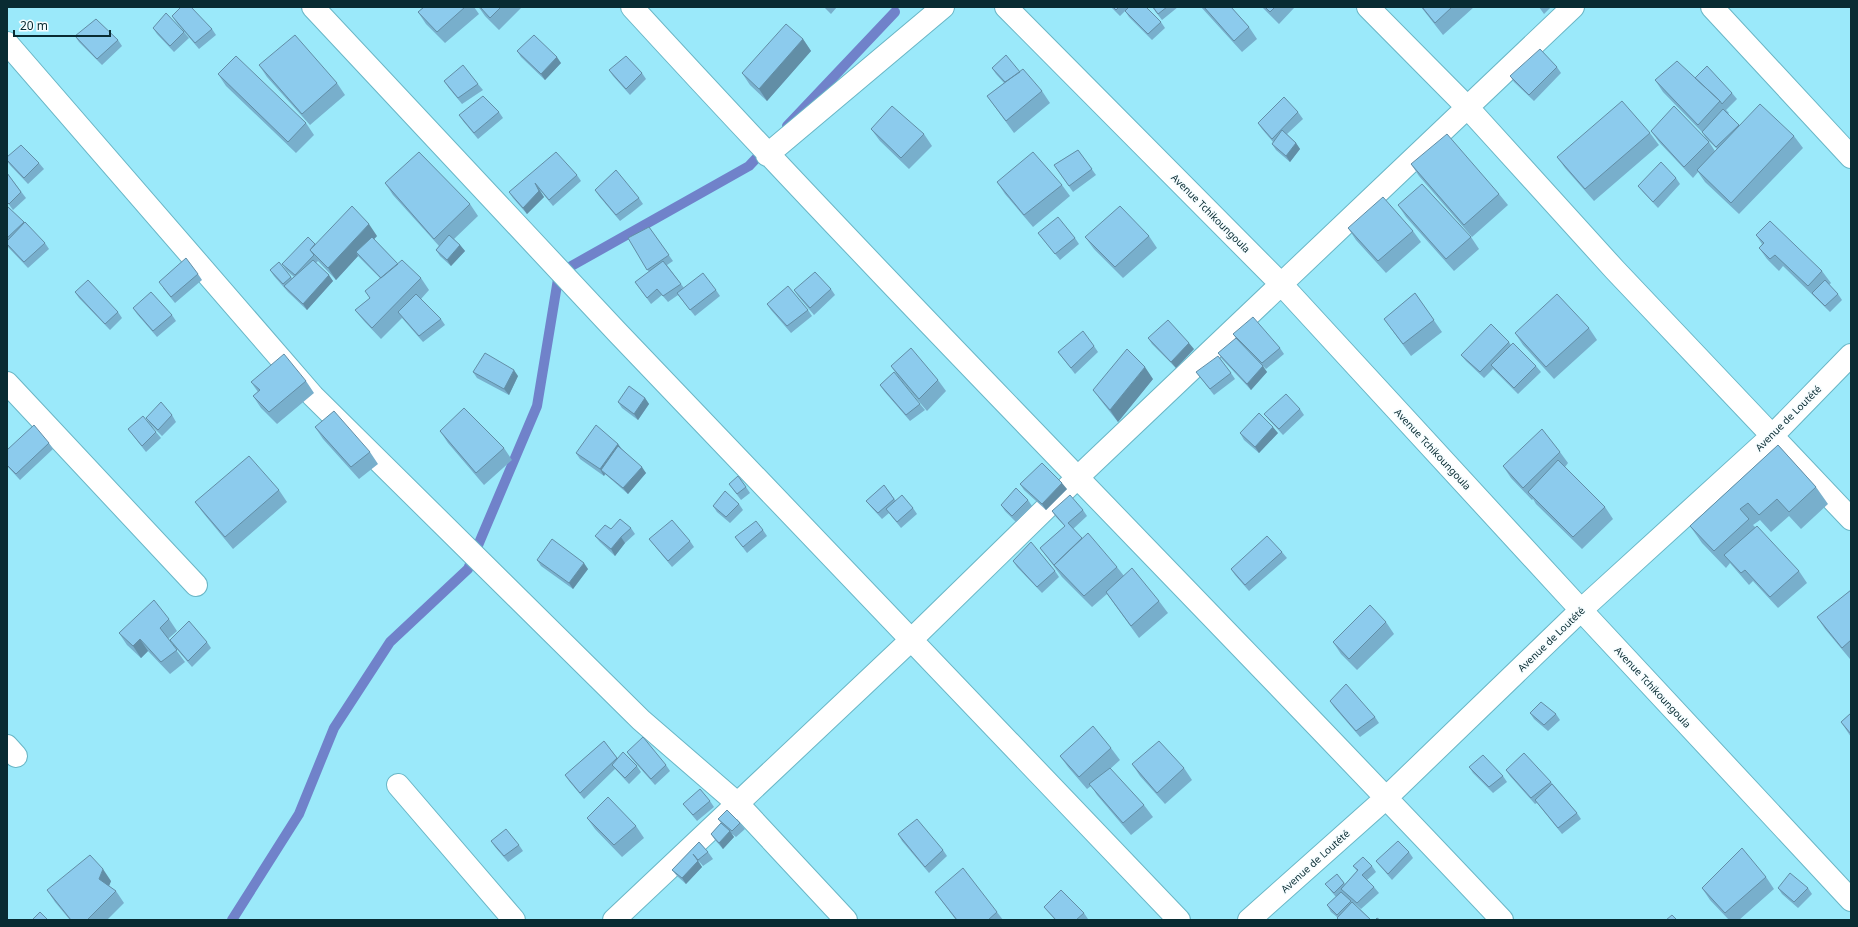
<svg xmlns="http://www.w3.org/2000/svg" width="1858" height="927" font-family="'Noto Sans',sans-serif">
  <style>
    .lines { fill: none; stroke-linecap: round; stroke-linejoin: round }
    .stream { stroke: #7082ca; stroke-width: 10 }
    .minor-casing { stroke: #69b6c6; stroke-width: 24 }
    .minor { stroke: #fff; stroke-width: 22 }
    .wall { fill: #78afcc }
    .shaded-wall { fill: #628ea6 }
    .building { fill: #8ccbed; stroke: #628ea6 }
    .labels { text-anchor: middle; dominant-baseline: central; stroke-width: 3; stroke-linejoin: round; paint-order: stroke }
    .street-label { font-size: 10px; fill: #092b32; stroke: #f6fdff }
  </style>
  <rect width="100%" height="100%" fill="#9be9fa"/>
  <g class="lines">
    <path class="stream" d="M 787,126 L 895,12
      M 232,920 L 299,814 L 334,728 L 390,642 L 468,569 L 537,406 L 559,273 L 749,166 L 766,148"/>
    <defs>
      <path id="minor" d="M 313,7 L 617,332 L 1179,920
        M 632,7 C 916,317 1214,614 1502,920
        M 1006,7 L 1282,285 L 1581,610 L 1851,900
        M 1368,7 L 1468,108 L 1615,270 L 1851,519
        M 1712,7 L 1851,157
        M 7,43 L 313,396 L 641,720 L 738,804 L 846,920
        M 767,155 L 943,7
        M 7,383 L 196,585
        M 7,746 L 16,756
        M 398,785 L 514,920
        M 614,920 L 911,640 L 1077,478 L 1573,7
        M 1249,920 L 1386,798 L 1581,610 L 1772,436 L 1851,355"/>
    </defs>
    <use href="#minor" class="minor-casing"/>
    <use href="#minor" class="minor"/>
  </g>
  <path class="wall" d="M 424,7 L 474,7 L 479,14 L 445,43 L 426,24 L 418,12 Z
    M 478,7 L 522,7 L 499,30 L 485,16 L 480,9 Z
    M 824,7 L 837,7 L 831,14 Z
    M 1111,7 L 1129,7 L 1161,22 L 1165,28 L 1152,40 L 1129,17 L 1125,11 L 1120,16 Z
    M 1152,7 L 1178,7 L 1162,20 Z
    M 1201,7 L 1231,7 L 1249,27 L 1257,39 L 1242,52 Z
    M 1262,7 L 1295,7 L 1279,24 Z
    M 1421,7 L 1474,7 L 1443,35 Z
    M 1539,7 L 1551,7 L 1544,14 Z
    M 172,16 L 212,29 L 216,35 L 199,49 L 176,22 Z
    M 153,28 L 184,32 L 189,38 L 174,52 L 157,34 Z
    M 75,36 L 118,40 L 122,46 L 102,65 L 79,42 Z
    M 803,39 L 811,51 L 767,101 L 750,85 L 742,73 Z
    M 517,51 L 561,63 L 545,80 L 521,57 Z
    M 259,65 L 337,83 L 345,95 L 310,125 L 267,77 Z
    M 1557,67 L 1561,73 L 1534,101 L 1514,82 L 1510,76 Z
    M 992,68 L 1020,72 L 1042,91 L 1050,103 L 1014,133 L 987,96 L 1004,83 L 996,74 Z
    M 609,70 L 642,73 L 646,79 L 630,95 L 613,76 Z
    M 218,74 L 306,123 L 314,135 L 296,153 L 226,86 Z
    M 1695,78 L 1732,93 L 1737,99 L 1726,110 L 1729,113 L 1728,114 L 1739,126 L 1794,136 L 1803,148 L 1739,214 L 1705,182 L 1698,172 L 1693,178 L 1659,142 L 1651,131 L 1709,142 L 1715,151 L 1717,149 L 1706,138 L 1702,132 L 1663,92 L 1655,80 Z
    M 444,81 L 478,84 L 483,90 L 462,104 L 448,87 Z
    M 499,112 L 503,118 L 478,139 L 463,121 L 459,115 Z
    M 1298,112 L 1303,119 L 1287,134 L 1296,143 L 1300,149 L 1290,162 L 1276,150 L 1272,144 L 1273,142 L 1262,129 L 1258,123 Z
    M 871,129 L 924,134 L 932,146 L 909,169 L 880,141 Z
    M 1650,133 L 1659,145 L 1594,201 L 1565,168 L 1557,157 Z
    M 1078,150 L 1096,175 L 1073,192 L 1054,165 Z
    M 7,157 L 39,163 L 44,169 L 28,184 L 10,165 L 7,161 Z
    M 1411,164 L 1499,194 L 1508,205 L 1472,237 L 1419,176 Z
    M 7,173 L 26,198 L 13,210 L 7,202 Z
    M 577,175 L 581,181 L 553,206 L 539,189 L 544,197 L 527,214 L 513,198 L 509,192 Z
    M 1676,178 L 1680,184 L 1658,208 L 1643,192 L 1638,186 Z
    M 997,182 L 1062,185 L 1070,196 L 1033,227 L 1005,194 Z
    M 385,183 L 470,204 L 478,216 L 454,239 L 460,245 L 465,251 L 451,266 L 440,256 L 436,250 L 439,246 L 393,195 Z
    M 595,190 L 639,198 L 643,204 L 620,221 L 599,196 Z
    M 1398,205 L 1471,237 L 1479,249 L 1454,271 L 1406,217 Z
    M 7,206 L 45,243 L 49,249 L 28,268 L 8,247 L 7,248 Z
    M 649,227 L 673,261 L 667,265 L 684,288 L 716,290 L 720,296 L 695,316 L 678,295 L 668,302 L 662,295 L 651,304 L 635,282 L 649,272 L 628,238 Z
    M 1348,228 L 1413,231 L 1421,242 L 1386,273 L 1356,240 Z
    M 1038,233 L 1075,238 L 1079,244 L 1060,260 Z
    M 1756,235 L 1822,271 L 1831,283 L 1829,285 L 1838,294 L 1842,300 L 1830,312 L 1783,266 L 1779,271 L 1767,259 L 1759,248 L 1762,244 Z
    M 377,236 L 374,239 L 398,264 L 421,278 L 429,290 L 421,299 L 441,319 L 445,325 L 423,342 L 402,318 L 381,339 L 364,321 L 355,310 L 370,298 L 380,278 L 358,256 L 336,280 L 318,261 L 316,263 L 333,281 L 307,310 L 288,292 L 274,276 L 270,270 L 279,262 L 292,278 L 294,277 L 287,271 L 282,264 L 315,244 Z
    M 1149,236 L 1157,248 L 1123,278 L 1094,249 L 1085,237 Z
    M 198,274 L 202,280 L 175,303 L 163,288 Z
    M 831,289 L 835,295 L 814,315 L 798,296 L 794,290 Z
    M 75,292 L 118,312 L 122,318 L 110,330 L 79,298 Z
    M 1415,293 L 1442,332 L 1411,356 L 1384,319 Z
    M 767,304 L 808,310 L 812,316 L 791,333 L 771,310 Z
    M 133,308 L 172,315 L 176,321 L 157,337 L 137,314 Z
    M 1589,328 L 1597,340 L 1554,379 L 1523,345 L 1515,333 Z
    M 1233,334 L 1280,348 L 1284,354 L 1266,369 L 1241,343 L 1267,372 L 1251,390 L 1222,359 L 1218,353 L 1237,340 Z
    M 1148,338 L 1194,349 L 1176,368 L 1152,344 Z
    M 1509,342 L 1511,345 L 1536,366 L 1541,372 L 1518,394 L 1493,369 L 1484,378 L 1466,361 L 1461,355 Z
    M 1094,346 L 1098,352 L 1075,374 L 1058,352 Z
    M 891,366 L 938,380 L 946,391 L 927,411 L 899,378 Z
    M 473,372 L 518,376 L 509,395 L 477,378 Z
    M 1196,372 L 1231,373 L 1235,379 L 1214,395 Z
    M 1153,379 L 1118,422 L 1102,402 L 1093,390 Z
    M 306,381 L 314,393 L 277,424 L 261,408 L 253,396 L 258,392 L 251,382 Z
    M 880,385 L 920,404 L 925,410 L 910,421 L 884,391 Z
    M 645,398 L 649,404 L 638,420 L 622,408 L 618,402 Z
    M 1300,409 L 1304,415 L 1283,435 L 1269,420 L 1264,414 Z
    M 172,415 L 176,422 L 162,436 L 150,424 L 146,418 Z
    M 315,427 L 370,452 L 378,464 L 359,479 L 323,439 Z
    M 128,429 L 156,432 L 161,438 L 146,452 Z
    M 440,431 L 504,448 L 512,460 L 484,485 L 448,443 Z
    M 1240,433 L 1278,433 L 1259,453 L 1244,440 Z
    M 49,443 L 53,449 L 20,480 L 7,466 L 7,450 Z
    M 618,444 L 621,448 L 646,473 L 628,494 L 605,474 L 604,476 L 580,459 L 576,453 Z
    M 1778,445 L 1816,487 L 1828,504 L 1801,529 L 1789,516 L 1771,532 L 1760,520 L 1753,525 L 1799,571 L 1807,583 L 1778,608 L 1753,581 L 1749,585 L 1730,563 L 1726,568 L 1702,543 L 1690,526 Z
    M 1560,452 L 1568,463 L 1565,467 L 1605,507 L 1613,519 L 1582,549 L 1536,504 L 1533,499 L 1532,500 L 1511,478 L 1503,466 Z
    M 729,484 L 746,487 L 750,493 L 741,500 Z
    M 1020,484 L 1067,489 L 1046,510 L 1024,490 Z
    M 884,485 L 896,501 L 913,508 L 917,514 L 901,528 L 889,513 L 882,519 L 871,507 L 866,501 Z
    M 279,490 L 287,502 L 233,549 L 204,514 L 195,502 Z
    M 1028,500 L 1032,506 L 1016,522 L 1005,511 L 1001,505 Z
    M 739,504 L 743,510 L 730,523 L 717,512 L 713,506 Z
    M 1083,510 L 1087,516 L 1073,529 L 1082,538 L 1117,567 L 1124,576 L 1159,601 L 1168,613 L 1139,638 L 1107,594 L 1092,607 L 1062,577 L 1040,548 L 1065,526 L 1056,517 L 1052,511 Z
    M 631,528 L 635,534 L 625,543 L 615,556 L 600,542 L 595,536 L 611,529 Z
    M 763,530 L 767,536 L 747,553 L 735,537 Z
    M 649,539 L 690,541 L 694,547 L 672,567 Z
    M 1282,552 L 1287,558 L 1249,591 L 1235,575 L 1231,569 Z
    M 537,560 L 588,569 L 573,589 L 541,566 Z
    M 1013,561 L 1055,571 L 1059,577 L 1042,593 L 1017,567 Z
    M 1851,590 L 1851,658 L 1850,659 L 1825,629 L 1817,617 Z
    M 169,619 L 177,631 L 168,639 L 185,662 L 170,674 L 148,651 L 141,658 L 127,645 L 119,633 Z
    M 1386,622 L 1394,634 L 1357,670 L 1341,654 L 1333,642 Z
    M 170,640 L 207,642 L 211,648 L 192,667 L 174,646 Z
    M 1330,701 L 1375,717 L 1379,723 L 1360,737 L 1334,707 Z
    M 1530,713 L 1556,714 L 1560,720 L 1548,731 L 1534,719 Z
    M 1851,713 L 1851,737 L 1841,722 Z
    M 604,741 L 618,759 L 637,766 L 641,772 L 629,784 L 615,769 L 584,799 L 569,781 L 565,775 Z
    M 1111,748 L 1120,760 L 1110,769 L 1144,805 L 1153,817 L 1131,835 L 1097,795 L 1091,786 L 1087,789 L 1068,767 L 1060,756 Z
    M 627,752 L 666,765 L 670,771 L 655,785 L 631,758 Z
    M 1132,764 L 1184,768 L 1192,780 L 1165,804 L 1140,776 Z
    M 1469,767 L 1503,776 L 1507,782 L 1493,793 L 1473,773 Z
    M 1506,770 L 1551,782 L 1577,813 L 1581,819 L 1562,834 L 1537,803 L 1535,804 L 1510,776 Z
    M 710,801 L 714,807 L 697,821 L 683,804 Z
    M 587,818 L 636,826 L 644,838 L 622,857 L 595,829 Z
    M 718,819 L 740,823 L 745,829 L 736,837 L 731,833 L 734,837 L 723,849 L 715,840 L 711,834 L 721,823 Z
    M 898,834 L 943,850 L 947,856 L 929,873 L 902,841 Z
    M 491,841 L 519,845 L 523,851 L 508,862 L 495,847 Z
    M 699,842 L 708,852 L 713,859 L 703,866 L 698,860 L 702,867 L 686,884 L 677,876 L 672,870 Z
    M 1409,852 L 1413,858 L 1392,880 L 1381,867 L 1376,861 Z
    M 1353,866 L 1372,866 L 1376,872 L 1367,880 L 1374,887 L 1379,893 L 1361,909 L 1353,902 L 1371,920 L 1338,920 L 1337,918 L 1337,917 L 1331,912 L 1327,905 L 1336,897 L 1325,884 L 1337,874 L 1345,884 L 1357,871 Z
    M 1766,877 L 1774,889 L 1739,920 L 1729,920 L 1710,900 L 1702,888 Z
    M 111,881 L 109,886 L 116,891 L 124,903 L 107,920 L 70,920 L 55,902 L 47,890 Z
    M 1778,888 L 1808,888 L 1812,894 L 1798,908 L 1782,894 Z
    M 935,892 L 997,912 L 1003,920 L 956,920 Z
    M 1044,907 L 1084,913 L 1088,919 L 1087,920 L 1055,920 Z"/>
  <path class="shaded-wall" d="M 803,39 L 811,51 L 767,101 L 759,89 Z
    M 557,57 L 561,63 L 545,80 L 541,74 Z
    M 1296,143 L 1300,149 L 1290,162 L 1286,156 Z
    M 535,183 L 544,197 L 527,214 L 523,208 Z
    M 369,224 L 377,236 L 359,255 L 356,252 L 358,256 L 336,280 L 328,268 Z
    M 460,245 L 465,251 L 451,266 L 447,260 Z
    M 329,275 L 333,281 L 307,310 L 303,304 Z
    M 1189,343 L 1194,349 L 1176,368 L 1171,362 Z
    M 1263,366 L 1267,372 L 1251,390 L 1247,384 Z
    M 1145,367 L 1153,379 L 1118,422 L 1110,410 Z
    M 514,370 L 518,376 L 509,395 L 504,389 Z
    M 645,398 L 649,404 L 638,420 L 634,414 Z
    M 1273,427 L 1278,433 L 1259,453 L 1255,447 Z
    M 618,444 L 622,450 L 601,470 L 605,474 L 604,476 L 600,469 Z
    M 642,467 L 646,473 L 628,494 L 623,488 Z
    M 1062,483 L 1067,489 L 1046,510 L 1042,504 Z
    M 621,537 L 625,543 L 615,556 L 611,549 Z
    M 584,563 L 588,569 L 573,589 L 569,583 Z
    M 140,639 L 148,651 L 141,658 L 133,646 Z
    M 730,831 L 734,837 L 723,849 L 719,843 Z
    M 693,854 L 702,867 L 686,884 L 682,878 Z
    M 103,869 L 111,881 L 107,891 L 99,879 Z"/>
  <path class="building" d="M 181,7 L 191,7 L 212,29 L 195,43 L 172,16 Z
    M 424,7 L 465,7 L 437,32 L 418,12 Z
    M 480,7 L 501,7 L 490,18 Z
    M 1113,7 L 1119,7 L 1116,10 Z
    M 1129,7 L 1146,7 L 1161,22 L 1148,34 L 1125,11 Z
    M 1153,7 L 1167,7 L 1158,14 Z
    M 1204,7 L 1231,7 L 1249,27 L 1234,41 Z
    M 1265,7 L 1275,7 L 1270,12 Z
    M 1422,7 L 1452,7 L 1435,23 Z
    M 166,13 L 184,32 L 170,46 L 153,28 Z
    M 96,19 L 118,40 L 97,59 L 75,36 Z
    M 786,24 L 803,39 L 759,89 L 742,73 Z
    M 295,35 L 337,83 L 302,114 L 259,65 Z
    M 534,35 L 557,57 L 541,74 L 517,51 Z
    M 1540,49 L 1557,67 L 1529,95 L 1510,76 Z
    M 1006,55 L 1020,72 L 1005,82 L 992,68 Z
    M 236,56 L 306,123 L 288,142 L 218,74 Z
    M 626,56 L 642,73 L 626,89 L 609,70 Z
    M 1677,61 L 1720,101 L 1698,125 L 1655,80 Z
    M 463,65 L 478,84 L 458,98 L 444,81 Z
    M 1707,66 L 1732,93 L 1722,104 L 1720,101 L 1695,78 Z
    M 1023,69 L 1042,91 L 1006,121 L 987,96 Z
    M 483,96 L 499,112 L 474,133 L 459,115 Z
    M 1284,97 L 1298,112 L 1272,139 L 1258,123 Z
    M 1622,101 L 1650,133 L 1585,189 L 1557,157 Z
    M 1760,104 L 1794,136 L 1731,203 L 1697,170 Z
    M 892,106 L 924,134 L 901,158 L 871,129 Z
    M 1674,106 L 1709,142 L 1684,167 L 1651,131 Z
    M 1723,109 L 1739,125 L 1716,147 L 1702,132 Z
    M 1282,130 L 1296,143 L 1286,156 L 1272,144 Z
    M 1447,134 L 1499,194 L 1464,225 L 1411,164 Z
    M 21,145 L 39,163 L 24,178 L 7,160 L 7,157 Z
    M 1078,150 L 1092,169 L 1069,186 L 1054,165 Z
    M 419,152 L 470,204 L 434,239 L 385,183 Z
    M 556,152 L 577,175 L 549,200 L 535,183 L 539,191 L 523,208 L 509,192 Z
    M 1033,152 L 1062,185 L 1024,215 L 997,182 Z
    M 1661,162 L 1676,178 L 1653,202 L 1638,186 Z
    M 616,170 L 639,198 L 616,215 L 595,190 Z
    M 7,173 L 21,192 L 9,204 L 7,202 Z
    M 1422,184 L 1471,237 L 1446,259 L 1398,205 Z
    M 1383,197 L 1413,231 L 1378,261 L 1348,228 Z
    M 7,206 L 24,222 L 7,238 Z
    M 352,206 L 369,224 L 328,268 L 310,250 Z
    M 1120,206 L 1149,236 L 1115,267 L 1085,237 Z
    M 1058,217 L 1075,238 L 1055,254 L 1038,233 Z
    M 1770,221 L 1822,271 L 1808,286 L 1775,255 L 1770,259 L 1759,248 L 1764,243 L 1756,235 Z
    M 25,222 L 45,243 L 24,262 L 7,244 L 7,241 Z
    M 649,227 L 669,255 L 647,270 L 628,238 Z
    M 449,235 L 460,245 L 447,260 L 436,250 Z
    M 308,237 L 315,244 L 310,250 L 314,255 L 295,275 L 282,264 Z
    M 372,237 L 398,264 L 381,278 L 356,252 Z
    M 186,258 L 198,274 L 171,297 L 159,282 Z
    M 313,260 L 329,275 L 303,304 L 284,286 Z
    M 402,260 L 421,278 L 372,328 L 355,310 L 370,298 L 365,291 Z
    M 663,261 L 681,284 L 663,296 L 657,289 L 647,298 L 635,282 Z
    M 279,262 L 291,277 L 283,284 L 270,270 Z
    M 815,272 L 831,289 L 810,308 L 794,290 Z
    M 703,273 L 716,290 L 690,310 L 677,293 Z
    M 88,280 L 118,312 L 105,324 L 75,292 Z
    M 1825,280 L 1838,294 L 1825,306 L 1812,293 Z
    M 788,286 L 808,310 L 787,326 L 767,304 Z
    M 151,292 L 172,315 L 153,331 L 133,308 Z
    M 1415,293 L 1434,320 L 1403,344 L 1384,319 Z
    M 416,294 L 441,319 L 419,336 L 398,312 Z
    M 1557,294 L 1589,328 L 1546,367 L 1515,333 Z
    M 1253,317 L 1280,348 L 1262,363 L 1233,334 Z
    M 1168,320 L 1189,343 L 1171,362 L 1148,338 Z
    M 1491,324 L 1509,342 L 1480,372 L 1461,355 Z
    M 1083,331 L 1094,346 L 1071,368 L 1058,352 Z
    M 1236,338 L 1263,366 L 1247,384 L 1218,353 Z
    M 1513,343 L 1536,366 L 1514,388 L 1491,365 Z
    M 911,348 L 938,380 L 919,399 L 891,366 Z
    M 1127,349 L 1145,367 L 1110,410 L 1093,390 Z
    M 485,353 L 514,370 L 504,389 L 473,372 Z
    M 284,354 L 306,381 L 269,412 L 253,396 L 260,390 L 251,382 Z
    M 1218,356 L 1231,373 L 1210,389 L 1196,372 Z
    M 894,372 L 920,404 L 906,415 L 880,385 Z
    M 629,386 L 645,398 L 634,414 L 618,402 Z
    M 1286,394 L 1300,409 L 1279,429 L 1264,414 Z
    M 161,402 L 172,415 L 158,430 L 146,418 Z
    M 464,408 L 504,448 L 476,473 L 440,431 Z
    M 334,411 L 370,452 L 351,467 L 315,427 Z
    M 1259,413 L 1273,427 L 1255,447 L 1240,433 Z
    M 143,416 L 156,432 L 142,446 L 128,429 Z
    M 34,425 L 49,443 L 16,474 L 7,465 L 7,450 Z
    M 596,425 L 618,444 L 600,469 L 576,453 Z
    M 1542,429 L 1560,452 L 1523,488 L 1503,466 Z
    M 1778,445 L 1816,487 L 1789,512 L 1777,499 L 1759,515 L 1748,503 L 1740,509 L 1749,519 L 1714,551 L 1690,526 Z
    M 618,446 L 642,467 L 623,488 L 601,470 Z
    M 249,456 L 279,490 L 225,537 L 195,502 Z
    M 1558,460 L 1605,507 L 1573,537 L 1528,492 Z
    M 1042,463 L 1062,483 L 1042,504 L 1020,484 Z
    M 738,476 L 746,487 L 737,494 L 729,484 Z
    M 884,485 L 894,499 L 878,513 L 866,501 Z
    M 1016,488 L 1028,500 L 1012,516 L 1001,505 Z
    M 725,491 L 739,504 L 726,517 L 713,506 Z
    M 902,495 L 913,508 L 897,522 L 886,509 Z
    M 1070,495 L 1083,510 L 1068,523 L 1082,538 L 1054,565 L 1040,548 L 1065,526 L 1052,511 Z
    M 620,519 L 631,528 L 621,537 L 611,549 L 595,536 L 605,525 L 611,529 Z
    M 672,520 L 690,541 L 668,561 L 649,539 Z
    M 756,521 L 763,530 L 743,547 L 735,537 Z
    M 1757,526 L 1799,571 L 1770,597 L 1745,570 L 1741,573 L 1724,555 Z
    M 1088,533 L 1117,567 L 1084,596 L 1054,565 Z
    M 1267,536 L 1282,552 L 1245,585 L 1231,569 Z
    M 552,539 L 584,563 L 569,583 L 537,560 Z
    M 1031,542 L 1055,571 L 1037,587 L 1013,561 Z
    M 1132,568 L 1159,601 L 1131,626 L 1106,592 Z
    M 1851,590 L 1851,640 L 1842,648 L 1817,617 Z
    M 154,600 L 169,619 L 160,628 L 177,650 L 161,662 L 140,639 L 133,646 L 119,633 Z
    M 1370,605 L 1386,622 L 1349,659 L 1333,642 Z
    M 189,621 L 207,642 L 188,661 L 170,640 Z
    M 1346,684 L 1375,717 L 1356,731 L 1330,701 Z
    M 1541,702 L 1556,714 L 1544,725 L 1530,713 Z
    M 1851,713 L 1851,734 L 1841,722 Z
    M 1093,726 L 1111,748 L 1079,777 L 1060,756 Z
    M 643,737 L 666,765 L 651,779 L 627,752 Z
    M 604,741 L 617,758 L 580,793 L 565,775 Z
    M 1159,741 L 1184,768 L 1157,793 L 1132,764 Z
    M 623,752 L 637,766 L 625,778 L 612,765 Z
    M 1524,753 L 1551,782 L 1531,798 L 1506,770 Z
    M 1483,755 L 1503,776 L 1489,787 L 1469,767 Z
    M 1110,768 L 1144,805 L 1123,823 L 1089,784 Z
    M 1552,784 L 1577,813 L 1558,828 L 1535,800 Z
    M 700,789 L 710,801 L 693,815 L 683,804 Z
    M 608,797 L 636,826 L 614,845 L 587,818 Z
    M 727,810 L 740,823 L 732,831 L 718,819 Z
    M 917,819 L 943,850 L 925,867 L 898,834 Z
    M 721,823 L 730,831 L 719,843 L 711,834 Z
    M 506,829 L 519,845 L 504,856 L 491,841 Z
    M 1398,841 L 1409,852 L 1388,874 L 1376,861 Z
    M 699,842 L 708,852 L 698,860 L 693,854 L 698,861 L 682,878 L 672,870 Z
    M 1742,848 L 1766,877 L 1725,913 L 1702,888 Z
    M 90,855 L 103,869 L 99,879 L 116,891 L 87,920 L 71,920 L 47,890 Z
    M 1363,857 L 1372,866 L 1362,875 L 1374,887 L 1357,903 L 1341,889 L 1358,870 L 1353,866 Z
    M 963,868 L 997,912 L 988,920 L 957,920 L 935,892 Z
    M 1790,873 L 1808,888 L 1794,902 L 1778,888 Z
    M 1337,874 L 1344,883 L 1334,893 L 1325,884 Z
    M 1061,890 L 1084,913 L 1076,920 L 1056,920 L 1044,907 Z
    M 1341,892 L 1351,901 L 1337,915 L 1327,905 Z
    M 1352,902 L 1371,920 L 1339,920 L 1337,918 Z
    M 40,912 L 48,920 L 32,920 Z
    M 1672,915 L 1677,920 L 1666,920 Z
    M 1377,918 L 1380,920 L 1375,920 Z"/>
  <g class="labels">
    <g class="street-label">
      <text transform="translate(1211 213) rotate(45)">Avenue Tchikoungoula</text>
      <text transform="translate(1788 418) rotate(-45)">Avenue de Loutété</text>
      <text transform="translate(1433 449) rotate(47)">Avenue Tchikoungoula</text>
      <text transform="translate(1551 639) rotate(-44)">Avenue de Loutété</text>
      <text transform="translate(1653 687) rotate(47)">Avenue Tchikoungoula</text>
      <text transform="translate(1315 861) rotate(-42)">Avenue de Loutété</text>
    </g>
  </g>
  <rect width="1858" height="927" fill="none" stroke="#092b32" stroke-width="16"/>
  <path d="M14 30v6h96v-6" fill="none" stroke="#092b32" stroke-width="2"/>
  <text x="20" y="30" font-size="12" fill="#092b32" stroke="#f6fdff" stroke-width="3" paint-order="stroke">20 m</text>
</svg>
